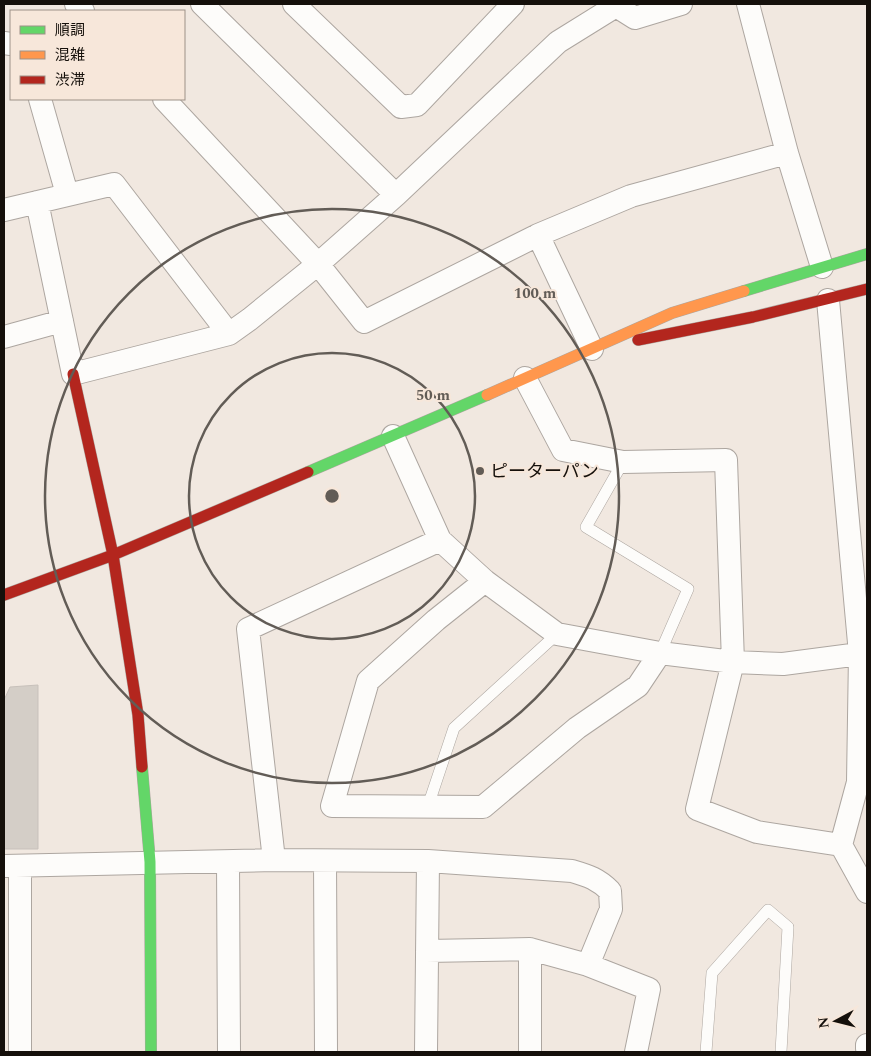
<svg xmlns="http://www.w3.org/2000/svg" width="871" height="1056" font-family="Spectral,'Noto Sans JP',serif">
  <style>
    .building { fill: #d4cec7; stroke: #c8c1bb }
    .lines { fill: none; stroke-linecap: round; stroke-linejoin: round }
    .lane-casing { stroke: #ada6a0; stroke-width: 12 }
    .street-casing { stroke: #ada6a0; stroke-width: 24 }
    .fast-casing { stroke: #ada6a0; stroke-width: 12 }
    .slow-casing { stroke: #ada6a0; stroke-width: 12 }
    .jam-casing { stroke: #ada6a0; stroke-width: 12 }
    .lane { stroke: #fdfcfa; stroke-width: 11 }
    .street { stroke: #fdfcfa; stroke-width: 22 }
    .fast { stroke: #63d668; stroke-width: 11 }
    .slow { stroke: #ff974d; stroke-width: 11 }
    .jam { stroke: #b3261e; stroke-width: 11 }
    .ring { fill: none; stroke: #625c56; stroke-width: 2.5 }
    .poi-dot { fill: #625c56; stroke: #f7e7da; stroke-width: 2 }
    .labels { text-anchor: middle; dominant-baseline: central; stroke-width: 4; stroke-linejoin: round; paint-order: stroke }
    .poi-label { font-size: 18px; fill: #15100b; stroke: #f7e7da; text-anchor: start }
    .centre { fill: #625c56; stroke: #f7e7da; stroke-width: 2.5 }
    .ring-label { font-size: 15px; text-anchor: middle; font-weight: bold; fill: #625c56; stroke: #f7e7da; stroke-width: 4; stroke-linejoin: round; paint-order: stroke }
  </style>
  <rect width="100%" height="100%" fill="#f1e8e0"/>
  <path class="building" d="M 38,685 L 38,849 L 4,849 L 4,700 L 10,687 Z"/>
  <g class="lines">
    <defs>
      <path id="lane" d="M 623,462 L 586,527 L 688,589 L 660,653
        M 428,806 L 454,728 L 557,634
        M 706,1052 L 712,973 L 768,910 L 788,927 L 781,1052"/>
      <path id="street" d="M 76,4 L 83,11
        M 202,4 L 396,195
        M 294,4 L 401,107 L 417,105 L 513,4
        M 748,4 L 787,153 L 822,267
        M 4,43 L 11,44
        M 40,99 L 67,194
        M 164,99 L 318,264 L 364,322 L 538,235 L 631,196 L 787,153
        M 37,202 L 73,374 L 229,334 L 250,319 L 318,264 L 396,195 L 558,42 L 616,6 L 635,18 L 681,4
        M 4,210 L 114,184 L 229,334
        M 538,235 L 592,349
        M 828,300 L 860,654 L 858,782 L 841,845 L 867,892
        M 4,337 L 62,321
        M 525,378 L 563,450 L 623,462 L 726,460 L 733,662 L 697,809 L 757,832 L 841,845
        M 393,436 L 440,540 L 485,581 L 557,634 L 660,653 L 733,662 L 783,664 L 867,653
        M 485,581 L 436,620 L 368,681 L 332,806 L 483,807 L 577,728 L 638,686 L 660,653
        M 274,860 L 248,629 L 440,540
        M 325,861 L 326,1052
        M 228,862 L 229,1052
        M 4,866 L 274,860 L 428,861 L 572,871 C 589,876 598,879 610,891 L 611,909 L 588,965
        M 20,866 L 20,1052
        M 530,949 L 530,1052
        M 427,951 L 530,949 L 588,965 L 649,989 L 636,1052
        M 867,1045 L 867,1049
        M 426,1052 L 428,861"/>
      <path id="fast" d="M 744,291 L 867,254
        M 308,472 L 487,395
        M 142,767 L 150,862 L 151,1052"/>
      <path id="slow" d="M 487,395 L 672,313 L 744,291"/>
      <path id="jam" d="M 638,340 L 753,317 L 867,289
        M 73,374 L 113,555 L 138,715 L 142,767
        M 4,595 L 113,555 L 308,472"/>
    </defs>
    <use href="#lane" class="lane-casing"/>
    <use href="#street" class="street-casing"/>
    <use href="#fast" class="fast-casing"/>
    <use href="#slow" class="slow-casing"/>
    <use href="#jam" class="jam-casing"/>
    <use href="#lane" class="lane"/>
    <use href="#street" class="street"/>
    <use href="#fast" class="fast"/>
    <use href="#slow" class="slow"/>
    <use href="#jam" class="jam"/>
  </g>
  <g class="ring">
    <circle cx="332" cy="496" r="143"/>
    <circle cx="332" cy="496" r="287"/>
  </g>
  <circle class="poi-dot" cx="480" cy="471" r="5"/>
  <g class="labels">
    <g class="poi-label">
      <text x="490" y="471">ピーターパン</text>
    </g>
  </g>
  <circle cx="332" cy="496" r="8" class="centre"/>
  <g class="ring-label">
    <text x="535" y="298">100 m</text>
    <text x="433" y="400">50 m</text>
  </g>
  <rect width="871" height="1056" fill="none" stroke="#15100b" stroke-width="10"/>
  <rect x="10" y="10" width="175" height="90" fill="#f7e7da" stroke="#9d9187"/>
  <rect x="20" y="26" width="25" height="8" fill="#63d668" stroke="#9d9187"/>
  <text x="55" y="35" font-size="15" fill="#15100b">順調</text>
  <rect x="20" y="51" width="25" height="8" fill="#ff974d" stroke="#9d9187"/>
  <text x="55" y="60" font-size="15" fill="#15100b">混雑</text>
  <rect x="20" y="76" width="25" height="8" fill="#b3261e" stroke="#9d9187"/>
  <text x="55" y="85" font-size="15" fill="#15100b">渋滞</text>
  <g transform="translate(836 1021) rotate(263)" stroke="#f7e7da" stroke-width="4" paint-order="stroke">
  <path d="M0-4L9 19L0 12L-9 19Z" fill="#15100b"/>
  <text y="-8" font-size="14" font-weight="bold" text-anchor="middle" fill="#15100b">N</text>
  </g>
</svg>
